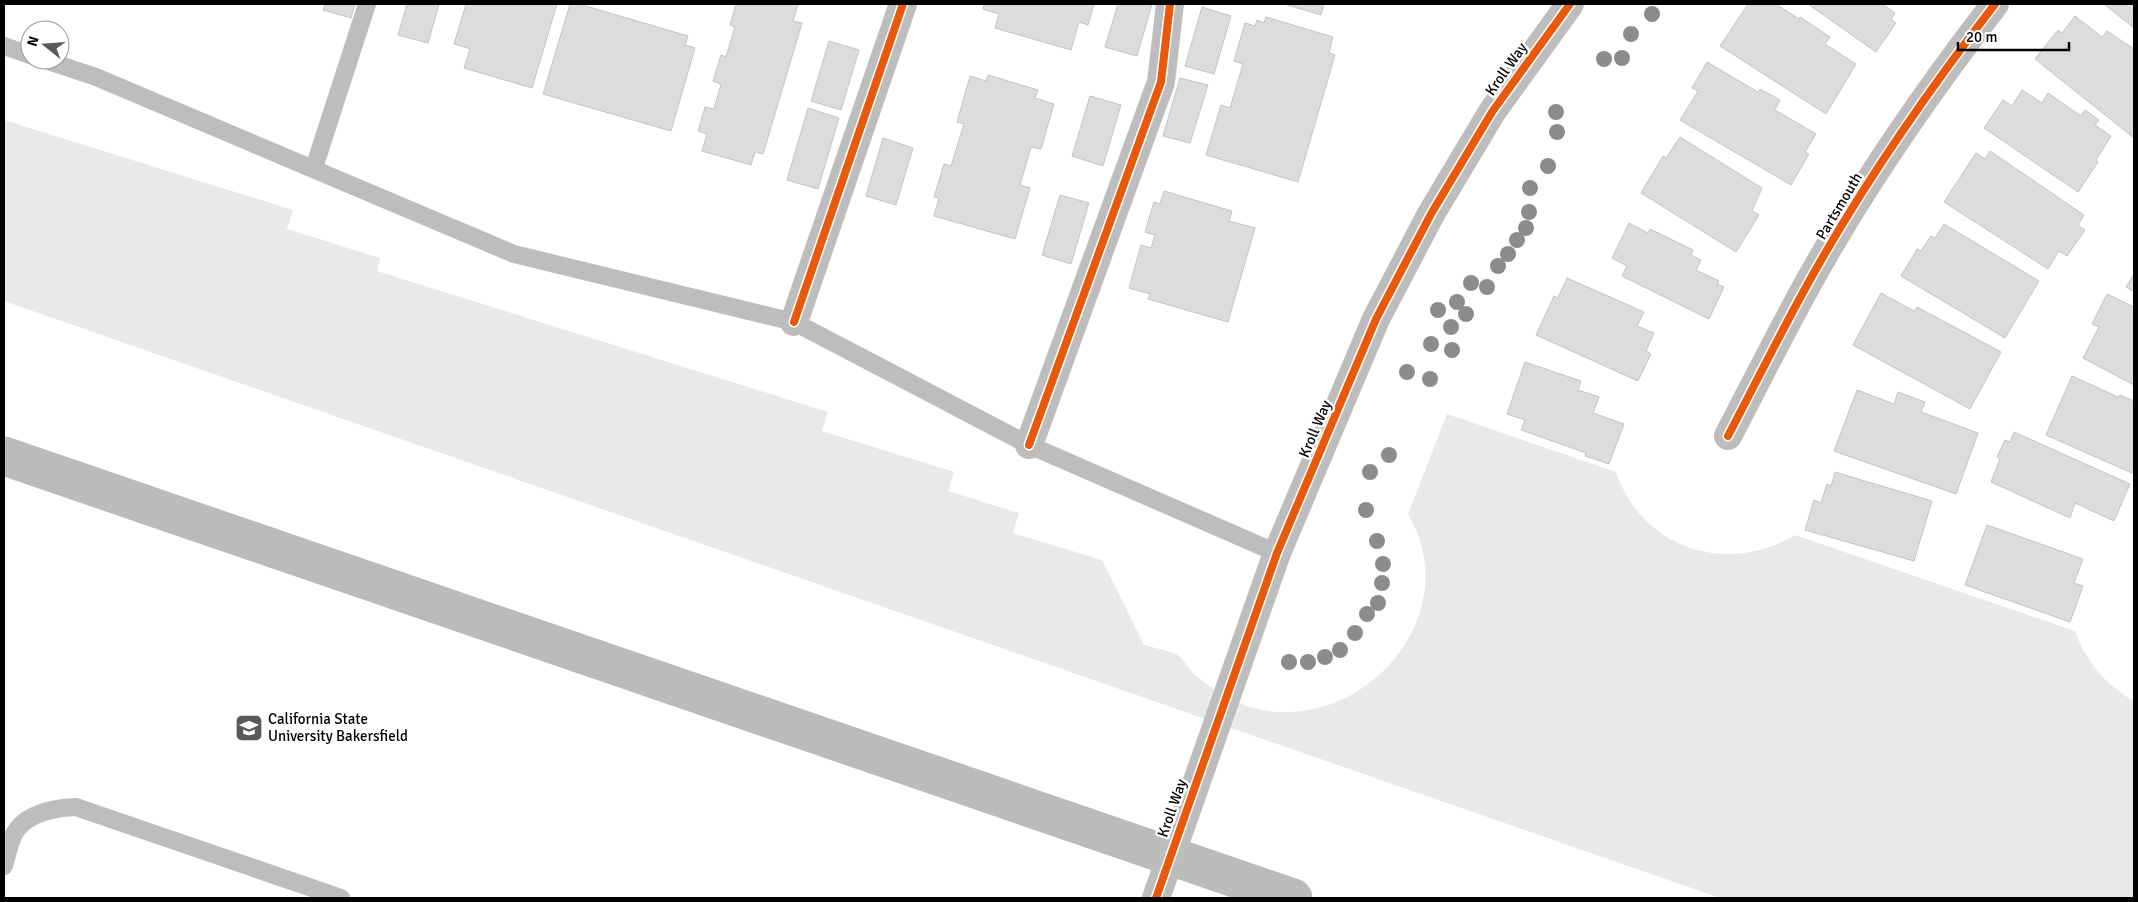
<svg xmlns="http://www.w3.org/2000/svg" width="2138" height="902" font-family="Signika,sans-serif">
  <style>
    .green { fill: #e9e9e9 }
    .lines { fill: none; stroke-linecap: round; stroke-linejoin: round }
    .canal { stroke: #bbb; stroke-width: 39 }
    .building { fill: #dcdcdc; stroke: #c4c4c4 }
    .service { stroke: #bdbdbd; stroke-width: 18 }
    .minor { stroke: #bdbdbd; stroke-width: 28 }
    .cycleway-casing { stroke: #fff; stroke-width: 11 }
    .cycleway { stroke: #e8590c; stroke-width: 8 }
    .tree { fill: #8c8c8c }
    .labels { text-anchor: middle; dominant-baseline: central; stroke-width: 5; stroke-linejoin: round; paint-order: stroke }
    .street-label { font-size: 15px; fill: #000; stroke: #fff }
    .poi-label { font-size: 15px; fill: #000; stroke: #fff; text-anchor: start }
  </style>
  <rect width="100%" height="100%" fill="#fff"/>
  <path class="green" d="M 4,120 L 293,210 L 287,229 L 380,258 L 377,271 L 828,412 L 822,431 L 954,472 L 948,491 L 1019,513 L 1013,533 L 1102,560 L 1144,645 C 1153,648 1173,651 1179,656 C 1184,660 1188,668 1193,673 C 1213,691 1236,705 1262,710 C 1369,729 1466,612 1408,514 L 1447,414 L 1616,472 C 1642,549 1727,576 1795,535 L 2075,631 C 2086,662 2106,685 2134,701 L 2134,898 L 1720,898 L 4,301 Z"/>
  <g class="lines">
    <path class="canal" d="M 4,456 L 1293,898"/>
  </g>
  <path class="building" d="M 325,4 L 355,4 L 351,18 L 323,10 Z
    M 407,4 L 439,4 L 428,43 L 398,35 Z
    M 466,4 L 557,4 L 532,88 L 464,68 L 470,49 L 454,44 Z
    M 570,4 L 579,4 L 688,36 L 685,45 L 695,48 L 671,131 L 543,94 Z
    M 736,4 L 798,4 L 793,21 L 802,23 L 763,154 L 755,152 L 751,165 L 702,151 L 707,134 L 698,131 L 705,107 L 714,109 L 721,84 L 713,81 L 721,55 L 726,57 L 735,27 L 730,25 Z
    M 984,4 L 1094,4 L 1088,25 L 1079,22 L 1071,50 L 995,28 L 999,14 L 983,9 Z
    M 1118,4 L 1152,4 L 1137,56 L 1105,47 Z
    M 1284,4 L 1324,4 L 1321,15 Z
    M 1748,4 L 1776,4 L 1799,19 L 1800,17 L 1830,37 L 1825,44 L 1856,64 L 1826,114 L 1720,46 Z
    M 1808,4 L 1882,4 L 1895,13 L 1891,19 L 1896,23 L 1876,52 Z
    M 2104,4 L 2134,4 L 2134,28 Z
    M 1202,7 L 1231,16 L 1214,74 L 1185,66 Z
    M 2075,16 L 2102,37 L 2107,31 L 2134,49 L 2134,138 L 2035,59 L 2058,30 L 2062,33 Z
    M 1266,17 L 1333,37 L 1329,53 L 1335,55 L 1298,182 L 1206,155 L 1221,105 L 1230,108 L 1243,64 L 1234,61 L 1245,23 L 1255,26 L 1257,20 L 1264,23 Z
    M 829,41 L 859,50 L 841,110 L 811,101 Z
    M 1707,62 L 1758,92 L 1760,89 L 1780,100 L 1775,110 L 1816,134 L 1805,152 L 1809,154 L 1791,185 L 1680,120 L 1698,91 L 1692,88 Z
    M 988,75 L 1038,90 L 1035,98 L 1054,104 L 1041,149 L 1031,147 L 1020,185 L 1030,188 L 1015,239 L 934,216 L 939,198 L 934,197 L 944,164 L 951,166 L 964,124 L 957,122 L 970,76 L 986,81 Z
    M 1180,78 L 1208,85 L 1190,143 L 1163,136 Z
    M 2022,90 L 2042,103 L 2048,93 L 2081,116 L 2085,110 L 2099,120 L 2095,125 L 2111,136 L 2096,160 L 2098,162 L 2078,192 L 1984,128 L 2003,100 L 2012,106 Z
    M 1090,96 L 1121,105 L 1103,166 L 1072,156 Z
    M 808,108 L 839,118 L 818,189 L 787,180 Z
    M 1680,137 L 1762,188 L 1752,211 L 1759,215 L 1736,252 L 1641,193 L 1663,156 L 1666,158 Z
    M 883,138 L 913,148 L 896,205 L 866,196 Z
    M 1990,151 L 2084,215 L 2078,225 L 2085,230 L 2067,256 L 2059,251 L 2048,269 L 1944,202 L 1976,153 L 1985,159 Z
    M 1164,191 L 1232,211 L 1229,221 L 1255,228 L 1228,322 L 1148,299 L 1150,294 L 1129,288 L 1141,245 L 1151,248 L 1155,235 L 1145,232 L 1154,202 L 1160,204 Z
    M 1060,195 L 1089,203 L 1071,264 L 1042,255 Z
    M 1629,223 L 1648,233 L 1650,229 L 1693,250 L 1691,255 L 1701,260 L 1696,270 L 1719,281 L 1717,284 L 1724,287 L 1709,319 L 1622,276 L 1627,266 L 1612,258 Z
    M 1944,224 L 2039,281 L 2005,338 L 1901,276 L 1917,249 L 1921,251 L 1931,236 L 1935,238 Z
    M 2134,274 L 2134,292 L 2126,287 Z
    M 1567,278 L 1644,312 L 1637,326 L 1654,333 L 1646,351 L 1651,354 L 1638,381 L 1536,335 L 1554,296 L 1558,298 Z
    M 1881,293 L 1914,311 L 1917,307 L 2001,352 L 1970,409 L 1853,345 Z
    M 2107,294 L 2134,307 L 2134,385 L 2083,358 L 2099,327 L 2092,324 Z
    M 1525,362 L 1581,381 L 1578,390 L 1599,397 L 1593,413 L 1624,424 L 1609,464 L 1585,456 L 1586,453 L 1521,430 L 1525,420 L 1507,414 Z
    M 2072,376 L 2118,397 L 2120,395 L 2134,401 L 2134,474 L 2046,435 Z
    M 1857,390 L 1894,404 L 1898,392 L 1925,402 L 1921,412 L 1978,433 L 1956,494 L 1834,451 Z
    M 2014,432 L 2130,484 L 2114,521 L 2075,503 L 2070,518 L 1991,482 L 2000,459 L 1997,457 L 2005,440 L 2010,442 Z
    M 1835,472 L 1932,501 L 1914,561 L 1805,530 L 1814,500 L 1821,503 L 1827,484 L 1831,486 Z
    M 1987,525 L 2083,559 L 2074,583 L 2083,586 L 2070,622 L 1965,585 Z"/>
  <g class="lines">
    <path class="service" d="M 4,46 L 30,55
      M 45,60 L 96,77 L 514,254 L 794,322 L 1029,445 L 1277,553
      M 314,168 L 367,4
      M 4,866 C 7,856 9,845 13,836 C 24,813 54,808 76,807 L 341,898"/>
    <path class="minor" d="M 794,322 L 903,4
      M 1728,436 C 1752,390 1775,344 1800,298 C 1855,196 1924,96 1995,4
      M 1029,445 L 1161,82 L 1170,4
      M 1156,898 L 1277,553 L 1376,319 L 1431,214 L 1492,112 L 1570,4"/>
    <defs>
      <path id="cycleway" d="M 794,322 L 903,4
        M 1728,436 C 1752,390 1775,344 1800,298 C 1855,196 1924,96 1995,4
        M 1029,445 L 1161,82 L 1170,4
        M 1156,898 L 1277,553 L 1376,319 L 1431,214 L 1492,112 L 1570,4"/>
    </defs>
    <use href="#cycleway" class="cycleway-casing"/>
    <use href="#cycleway" class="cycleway"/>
  </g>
  <g class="tree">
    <circle cx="1652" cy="14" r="8"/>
    <circle cx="1631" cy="34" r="8"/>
    <circle cx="1622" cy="58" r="8"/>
    <circle cx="1604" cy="59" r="8"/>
    <circle cx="1556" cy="112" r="8"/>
    <circle cx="1557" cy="132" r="8"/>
    <circle cx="1548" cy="166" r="8"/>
    <circle cx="1530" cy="188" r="8"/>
    <circle cx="1529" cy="212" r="8"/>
    <circle cx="1526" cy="228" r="8"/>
    <circle cx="1517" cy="240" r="8"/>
    <circle cx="1508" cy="254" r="8"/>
    <circle cx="1498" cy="266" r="8"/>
    <circle cx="1471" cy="283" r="8"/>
    <circle cx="1487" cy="287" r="8"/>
    <circle cx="1457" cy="302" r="8"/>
    <circle cx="1438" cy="310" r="8"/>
    <circle cx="1466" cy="314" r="8"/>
    <circle cx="1451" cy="327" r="8"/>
    <circle cx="1431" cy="344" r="8"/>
    <circle cx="1452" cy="350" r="8"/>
    <circle cx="1407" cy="372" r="8"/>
    <circle cx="1430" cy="379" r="8"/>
    <circle cx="1389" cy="455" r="8"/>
    <circle cx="1370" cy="472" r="8"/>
    <circle cx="1366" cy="510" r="8"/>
    <circle cx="1377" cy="541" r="8"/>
    <circle cx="1383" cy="564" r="8"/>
    <circle cx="1382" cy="583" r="8"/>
    <circle cx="1378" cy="603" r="8"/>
    <circle cx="1367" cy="614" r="8"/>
    <circle cx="1355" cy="633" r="8"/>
    <circle cx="1340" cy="650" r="8"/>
    <circle cx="1325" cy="657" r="8"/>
    <circle cx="1289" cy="662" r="8"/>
    <circle cx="1308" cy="662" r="8"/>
  </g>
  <defs>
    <symbol id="university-square" viewBox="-11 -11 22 22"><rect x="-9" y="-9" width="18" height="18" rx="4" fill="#595959" stroke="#fff"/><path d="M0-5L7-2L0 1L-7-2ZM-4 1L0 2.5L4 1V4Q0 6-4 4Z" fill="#fff"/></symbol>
  </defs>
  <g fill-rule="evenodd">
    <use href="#university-square" x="233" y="712" width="32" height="32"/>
  </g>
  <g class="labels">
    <g class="street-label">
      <text transform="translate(1506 69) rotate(-55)">Kroll Way</text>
      <text transform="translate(1839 206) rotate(-59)">Partsmouth</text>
      <text transform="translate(1315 429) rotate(-67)">Kroll Way</text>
      <text transform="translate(1172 808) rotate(-71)">Kroll Way</text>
    </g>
    <g class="poi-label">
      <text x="268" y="719">California State<tspan x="268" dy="17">University Bakersfield</tspan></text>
    </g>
  </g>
  <rect width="2138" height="902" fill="none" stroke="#000000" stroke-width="10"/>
  <g transform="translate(45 45) rotate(287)"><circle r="24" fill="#ffffff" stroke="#999999"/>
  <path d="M0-4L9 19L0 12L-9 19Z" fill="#595959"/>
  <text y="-8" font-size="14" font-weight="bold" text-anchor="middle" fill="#000000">N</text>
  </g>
  <path d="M1958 42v8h111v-8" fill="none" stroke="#000000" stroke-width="2.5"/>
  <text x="1966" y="42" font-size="15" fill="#000000" stroke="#ffffff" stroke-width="4" paint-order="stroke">20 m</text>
</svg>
